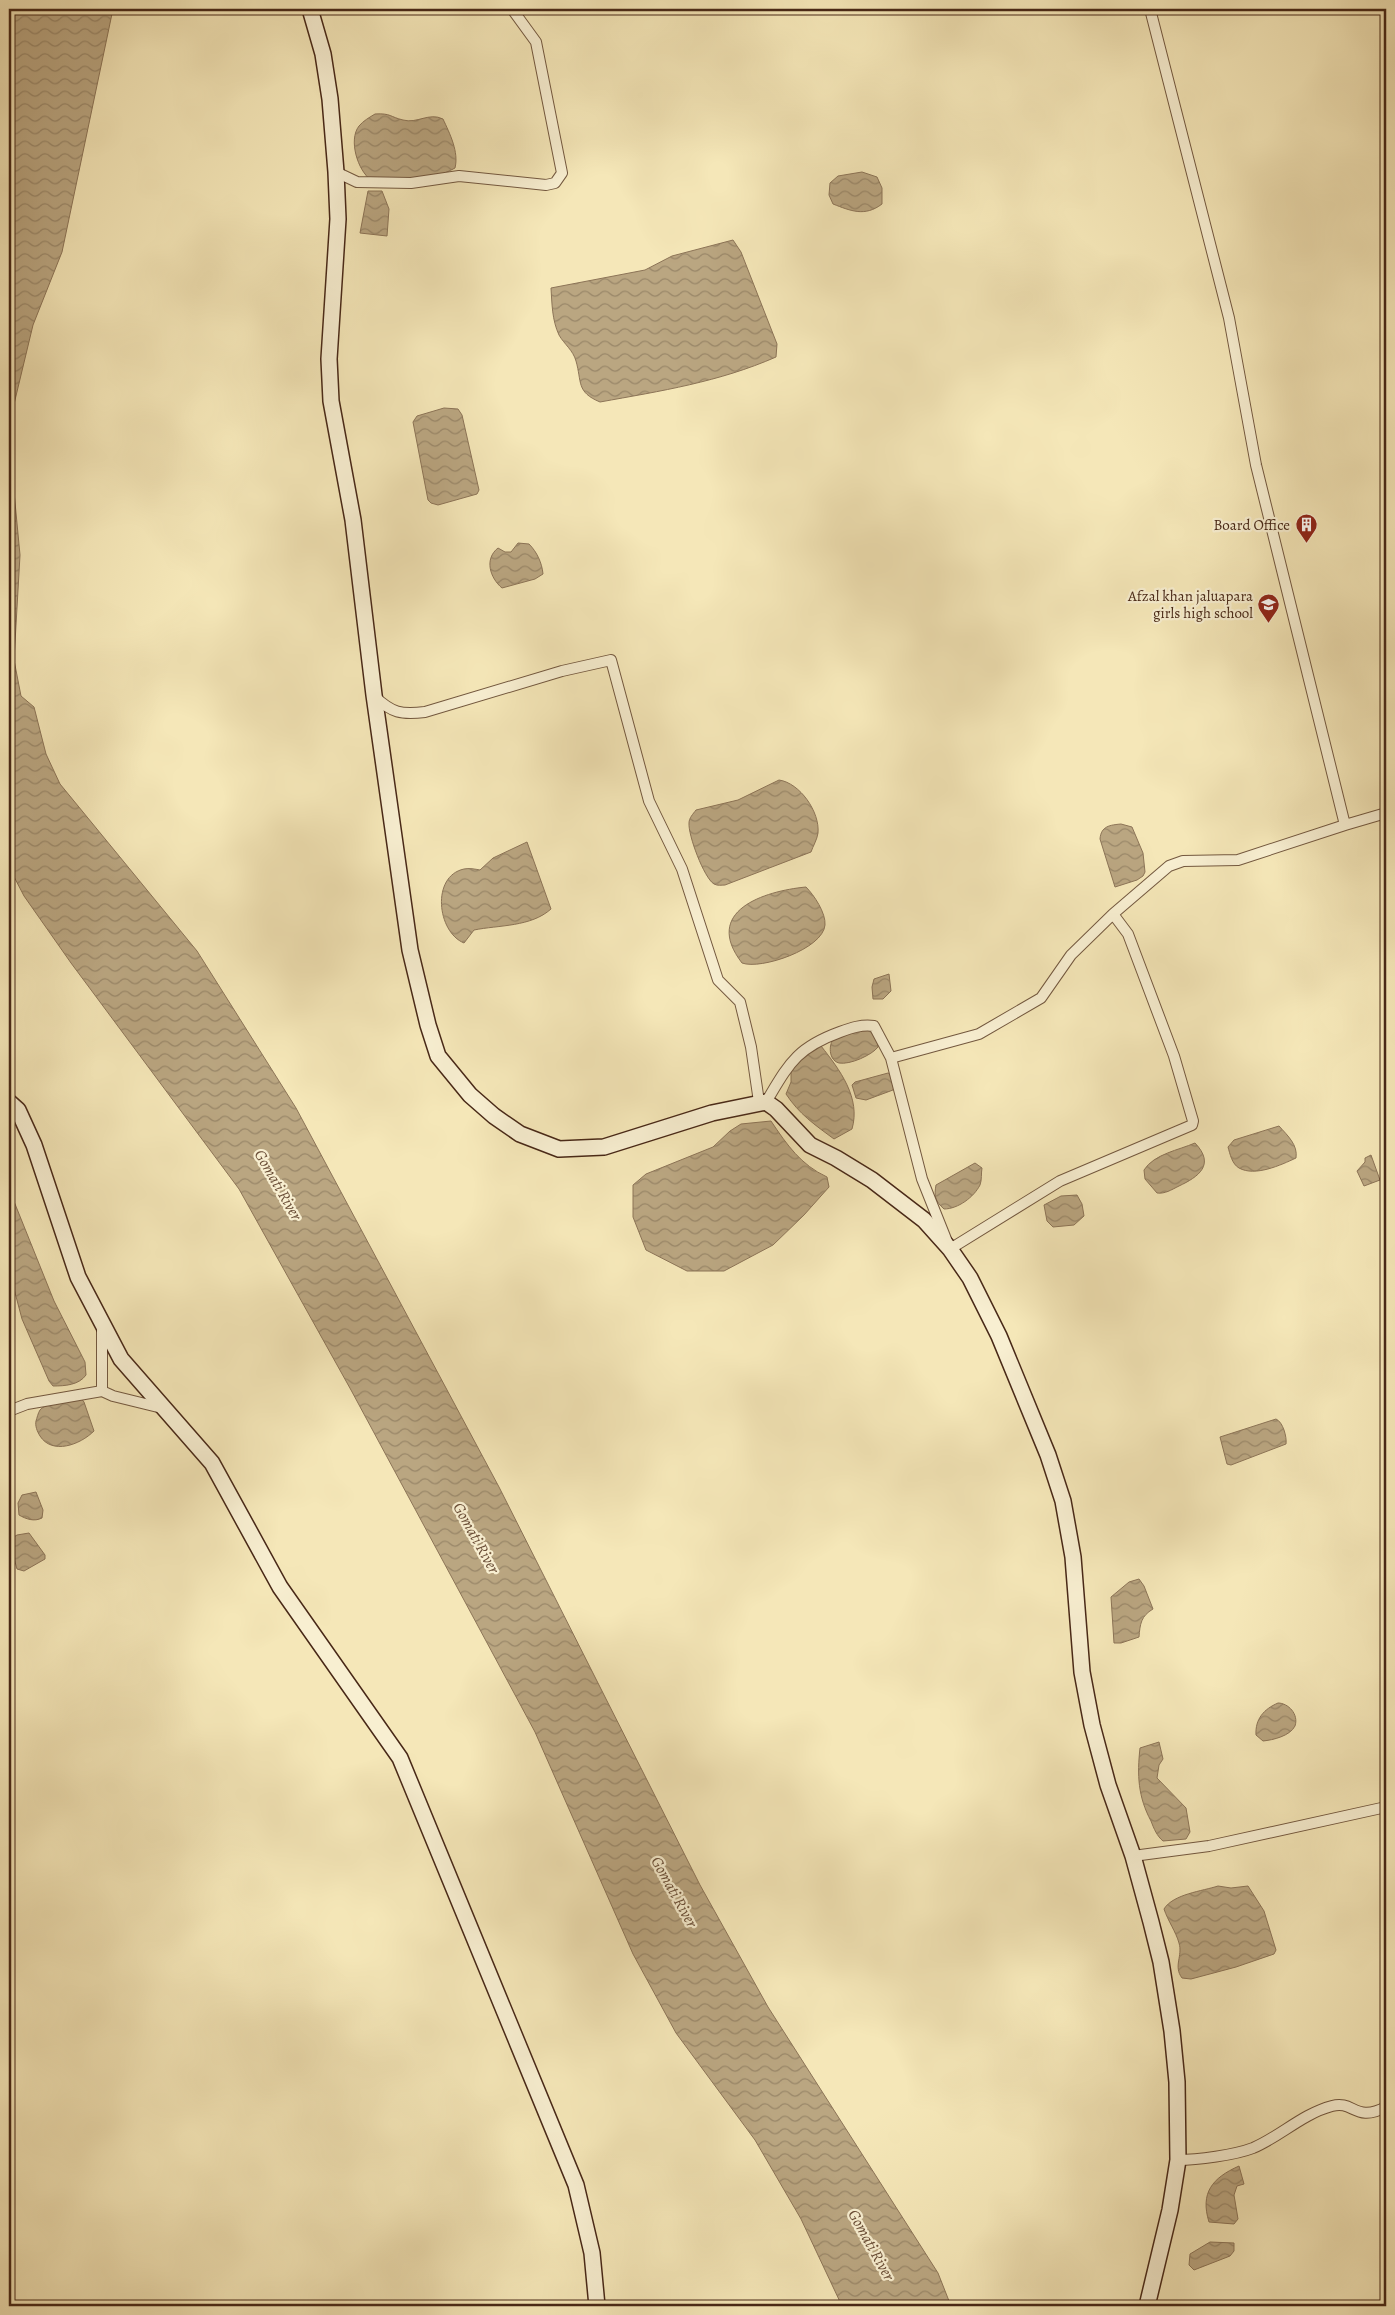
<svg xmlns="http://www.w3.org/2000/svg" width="1395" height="2315" font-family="Alegreya,serif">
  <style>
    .water { fill: url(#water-waves); stroke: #8c7457 }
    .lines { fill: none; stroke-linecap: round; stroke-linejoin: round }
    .street-casing { stroke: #73583f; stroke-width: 12 }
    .secondary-casing { stroke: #482817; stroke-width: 18 }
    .street { stroke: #f8efd1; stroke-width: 10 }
    .secondary { stroke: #f8efd1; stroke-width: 15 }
    .labels { text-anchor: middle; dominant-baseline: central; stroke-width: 4.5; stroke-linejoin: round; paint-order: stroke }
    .poi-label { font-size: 15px; fill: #482817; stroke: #f8efd1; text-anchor: end }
    .water-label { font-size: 16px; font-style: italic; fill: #6a4e37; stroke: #f8efd1 }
  </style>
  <defs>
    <pattern id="water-waves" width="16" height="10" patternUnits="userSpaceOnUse" patternTransform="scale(1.25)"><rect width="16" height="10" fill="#baa681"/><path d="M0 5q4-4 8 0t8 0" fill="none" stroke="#998769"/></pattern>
  </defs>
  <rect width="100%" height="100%" fill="#f5e7b8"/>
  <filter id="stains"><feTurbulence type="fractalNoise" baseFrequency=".004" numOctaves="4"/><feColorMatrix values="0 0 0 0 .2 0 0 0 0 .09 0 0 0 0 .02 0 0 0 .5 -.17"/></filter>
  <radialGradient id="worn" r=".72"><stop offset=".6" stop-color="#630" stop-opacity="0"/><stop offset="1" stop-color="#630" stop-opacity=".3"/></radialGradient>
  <path class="water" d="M 9,9 L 113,9 L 62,252 L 33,325 L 9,425 Z
    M 375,114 C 391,113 390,117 403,120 C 417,124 429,112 443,119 C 450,134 459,152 455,168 C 431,182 398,180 371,180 C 358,171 348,140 359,126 C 363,121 370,117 375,114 Z
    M 862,172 L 877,177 L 882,188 L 882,204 C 865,217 851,211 833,204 L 829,195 L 830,183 L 838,176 Z
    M 368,191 L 382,191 L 389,209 L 387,236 L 360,233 Z
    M 733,240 L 741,252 L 777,344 L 776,357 C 719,382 661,391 600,402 C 576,392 582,382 576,361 C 573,350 564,344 559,335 C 552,320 552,304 551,288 L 645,270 L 672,256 Z
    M 444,408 L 458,409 L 462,415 L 479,490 L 477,494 L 438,505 L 431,503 L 428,500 L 413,422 L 417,416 Z
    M 9,439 L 20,555 L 14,660 L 21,696 L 34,707 L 46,754 L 60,784 L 197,951 L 296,1108 L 499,1487 L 700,1885 L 768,2007 L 938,2273 L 951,2306 L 842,2306 L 801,2219 L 755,2140 L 676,2033 L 633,1954 L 535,1732 L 351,1390 L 239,1189 L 71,963 L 24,896 L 9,867 Z
    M 518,543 L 529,544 C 537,552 542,563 543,574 L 535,579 L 502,588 C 490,578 484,559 498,548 L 505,552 L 511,552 Z
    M 779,780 C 800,783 820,812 818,833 C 817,840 813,846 811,852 L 725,885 C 721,885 718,886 714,884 C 704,878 688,835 689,823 C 689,818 693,814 696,810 L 738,800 Z
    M 1121,824 L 1132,827 L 1143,853 L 1145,872 L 1143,876 L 1137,880 L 1115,887 L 1100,839 C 1101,826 1110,825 1121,824 Z
    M 527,842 L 551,909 C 531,927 499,925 474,930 L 464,943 C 437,932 431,876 464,869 C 469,868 475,869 480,870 L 493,858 Z
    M 806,887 C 814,895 826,913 825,925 C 823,949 761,970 742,963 C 702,911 764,891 806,887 Z
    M 889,974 L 891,991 L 883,999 L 873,999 L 872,987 L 874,979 Z
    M 869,1029 C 876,1033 878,1040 878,1047 C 872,1055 850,1065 839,1063 C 827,1060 828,1039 838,1035 C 847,1031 860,1031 869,1029 Z
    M 821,1046 C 840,1070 861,1098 852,1129 L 834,1139 C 815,1125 799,1114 786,1094 L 791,1082 L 791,1067 L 803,1054 Z
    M 888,1073 L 891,1074 L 895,1083 L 893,1090 L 866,1100 L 856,1098 L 852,1085 L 855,1082 Z
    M 771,1121 C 787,1145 801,1165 827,1177 L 829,1187 L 804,1215 L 773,1245 L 724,1271 L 687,1271 L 646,1250 L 633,1217 L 633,1185 L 646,1174 L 713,1147 L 730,1131 L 741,1124 Z
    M 1279,1126 C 1288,1136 1298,1145 1296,1158 C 1281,1165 1255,1177 1239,1168 C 1232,1164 1230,1154 1228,1147 L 1234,1140 Z
    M 1195,1143 C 1216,1165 1198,1177 1179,1186 C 1171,1190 1165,1194 1157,1193 L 1145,1179 L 1144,1170 C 1154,1154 1179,1150 1195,1143 Z
    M 1371,1155 L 1380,1180 L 1364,1186 L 1357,1171 L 1365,1162 L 1365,1158 Z
    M 975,1163 L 982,1168 C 981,1173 982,1180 980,1185 C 974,1197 958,1209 944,1209 C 935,1201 934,1196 936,1185 Z
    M 9,1189 L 54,1301 L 85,1362 L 86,1375 C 79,1385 65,1386 53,1386 L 49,1381 L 22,1319 L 9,1270 Z
    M 1077,1195 L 1082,1204 L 1084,1216 L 1074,1225 L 1053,1227 L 1047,1221 L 1044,1205 L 1061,1196 Z
    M 80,1397 L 84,1402 L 94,1431 C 80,1445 52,1455 40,1436 C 37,1431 35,1426 36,1421 C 37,1418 38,1413 40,1410 C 45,1403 71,1400 80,1397 Z
    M 1276,1419 C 1283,1422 1287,1437 1286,1444 L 1231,1465 L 1227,1464 L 1220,1437 Z
    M 36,1492 L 43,1510 L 42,1518 C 34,1522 26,1519 19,1515 L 18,1503 L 22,1495 Z
    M 29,1533 L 45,1555 L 45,1559 L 24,1571 L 17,1569 L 9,1540 L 17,1535 Z
    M 1139,1579 L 1144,1586 L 1153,1609 C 1141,1616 1140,1624 1139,1637 L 1121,1643 L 1114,1643 L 1111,1597 L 1129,1582 Z
    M 1278,1703 C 1288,1703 1299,1714 1295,1726 C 1290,1736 1273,1740 1263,1741 L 1256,1735 C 1255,1719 1264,1709 1278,1703 Z
    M 1159,1742 L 1163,1759 L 1159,1765 L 1157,1778 L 1186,1808 L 1190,1832 L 1186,1839 L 1163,1841 C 1157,1836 1154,1829 1151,1821 C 1138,1797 1137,1775 1140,1748 Z
    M 1218,1886 L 1231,1888 L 1248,1886 L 1264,1911 L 1276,1950 L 1274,1954 L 1236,1967 L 1191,1979 L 1182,1978 C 1173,1966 1183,1956 1179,1943 C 1176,1932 1168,1921 1164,1909 C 1173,1894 1203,1891 1218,1886 Z
    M 1239,2166 L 1244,2184 L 1237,2186 L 1234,2195 L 1238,2219 L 1234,2224 L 1209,2222 C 1200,2193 1212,2178 1239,2166 Z
    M 1210,2242 L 1234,2243 L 1234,2251 L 1230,2256 L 1194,2270 L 1189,2265 L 1190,2254 Z"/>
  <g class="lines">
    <defs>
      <path id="street" d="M 1150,9 L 1229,318 L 1256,465 L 1345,825 L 1386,813
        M 336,172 L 357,182 L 411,183 L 459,176 L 546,185 L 555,183 L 562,173 L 536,42 L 512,9
        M 374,696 C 392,713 401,715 425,712 L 562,671 L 611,660 L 649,801 L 682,869 L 718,980 L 740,1002 L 751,1047 L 759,1102
        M 1113,914 L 1128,934 L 1174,1056 L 1193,1121 L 1192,1125 L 1060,1181 L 950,1249 L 922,1179 L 891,1058 L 979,1034 L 1041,998 L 1071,955 L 1113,914 L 1169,866 L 1183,861 L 1238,860 L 1345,825
        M 766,1102 C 789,1064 796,1048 840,1032 C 851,1028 862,1024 874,1026 L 891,1058
        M 102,1391 L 113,1396 L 166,1409
        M 9,1411 L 27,1404 L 102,1391 L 102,1325
        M 1133,1856 L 1209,1846 L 1386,1807
        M 1178,2160 C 1197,2160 1235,2155 1253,2148 C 1281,2136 1302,2114 1332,2106 C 1354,2100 1355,2123 1386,2107"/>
      <path id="secondary" d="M 310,9 L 323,54 L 330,99 L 336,172 L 338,219 L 329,359 L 331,401 L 353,520 L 374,695 L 410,950 L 428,1025 L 438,1056 L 470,1095 L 494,1116 L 520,1134 L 559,1149 L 604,1147 L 712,1113 L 766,1102 L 776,1109 L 810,1145 L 836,1158 L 872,1180 L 924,1220 L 950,1249 L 970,1278 L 999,1336 L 1048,1455 L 1063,1501 L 1073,1557 L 1082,1672 L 1092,1725 L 1108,1785 L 1133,1856 L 1151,1922 L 1161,1962 L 1172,2031 L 1177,2082 L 1178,2160 L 1170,2210 L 1147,2306
        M 9,1102 L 18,1110 L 34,1145 L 78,1277 L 121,1359 L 212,1463 L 280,1587 L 400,1758 L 576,2185 L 592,2253 L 597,2306"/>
    </defs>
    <use href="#street" class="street-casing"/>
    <use href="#secondary" class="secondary-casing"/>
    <use href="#street" class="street"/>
    <use href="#secondary" class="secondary"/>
  </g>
  <defs>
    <symbol id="building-pin" viewBox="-11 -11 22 30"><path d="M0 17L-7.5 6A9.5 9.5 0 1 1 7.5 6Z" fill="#8f2418" stroke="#f8efd1"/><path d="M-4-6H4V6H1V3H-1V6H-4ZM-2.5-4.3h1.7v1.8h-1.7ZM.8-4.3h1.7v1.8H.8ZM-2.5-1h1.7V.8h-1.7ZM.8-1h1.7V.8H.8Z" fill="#fff"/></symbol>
    <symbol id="school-pin" viewBox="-11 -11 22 30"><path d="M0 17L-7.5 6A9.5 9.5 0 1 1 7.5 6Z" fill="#8f2418" stroke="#f8efd1"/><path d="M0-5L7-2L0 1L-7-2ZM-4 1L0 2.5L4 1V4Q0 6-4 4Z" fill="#fff"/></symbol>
  </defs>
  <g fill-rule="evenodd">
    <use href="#building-pin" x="1294" y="512" width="25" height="34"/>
    <use href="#school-pin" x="1256" y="592" width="25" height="34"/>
  </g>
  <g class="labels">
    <g class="poi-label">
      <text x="1290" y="525">Board Office</text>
      <text x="1253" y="596">Afzal khan jaluapara<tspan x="1253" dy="17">girls high school</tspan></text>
    </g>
    <g class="water-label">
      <text transform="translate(278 1185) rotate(60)">Gomati River</text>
      <text transform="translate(476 1538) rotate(61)">Gomati River</text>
      <text transform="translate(674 1892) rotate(61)">Gomati River</text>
      <text transform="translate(871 2245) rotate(61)">Gomati River</text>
    </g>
  </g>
  <rect width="1395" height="2315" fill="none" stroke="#f5e7b8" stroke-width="30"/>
  <rect x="10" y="10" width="1375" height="2295" fill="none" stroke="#482817" stroke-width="2.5"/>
  <rect x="15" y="15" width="1365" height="2285" fill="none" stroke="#482817"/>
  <rect width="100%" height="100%" filter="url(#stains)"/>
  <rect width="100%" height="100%" fill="url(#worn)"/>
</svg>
